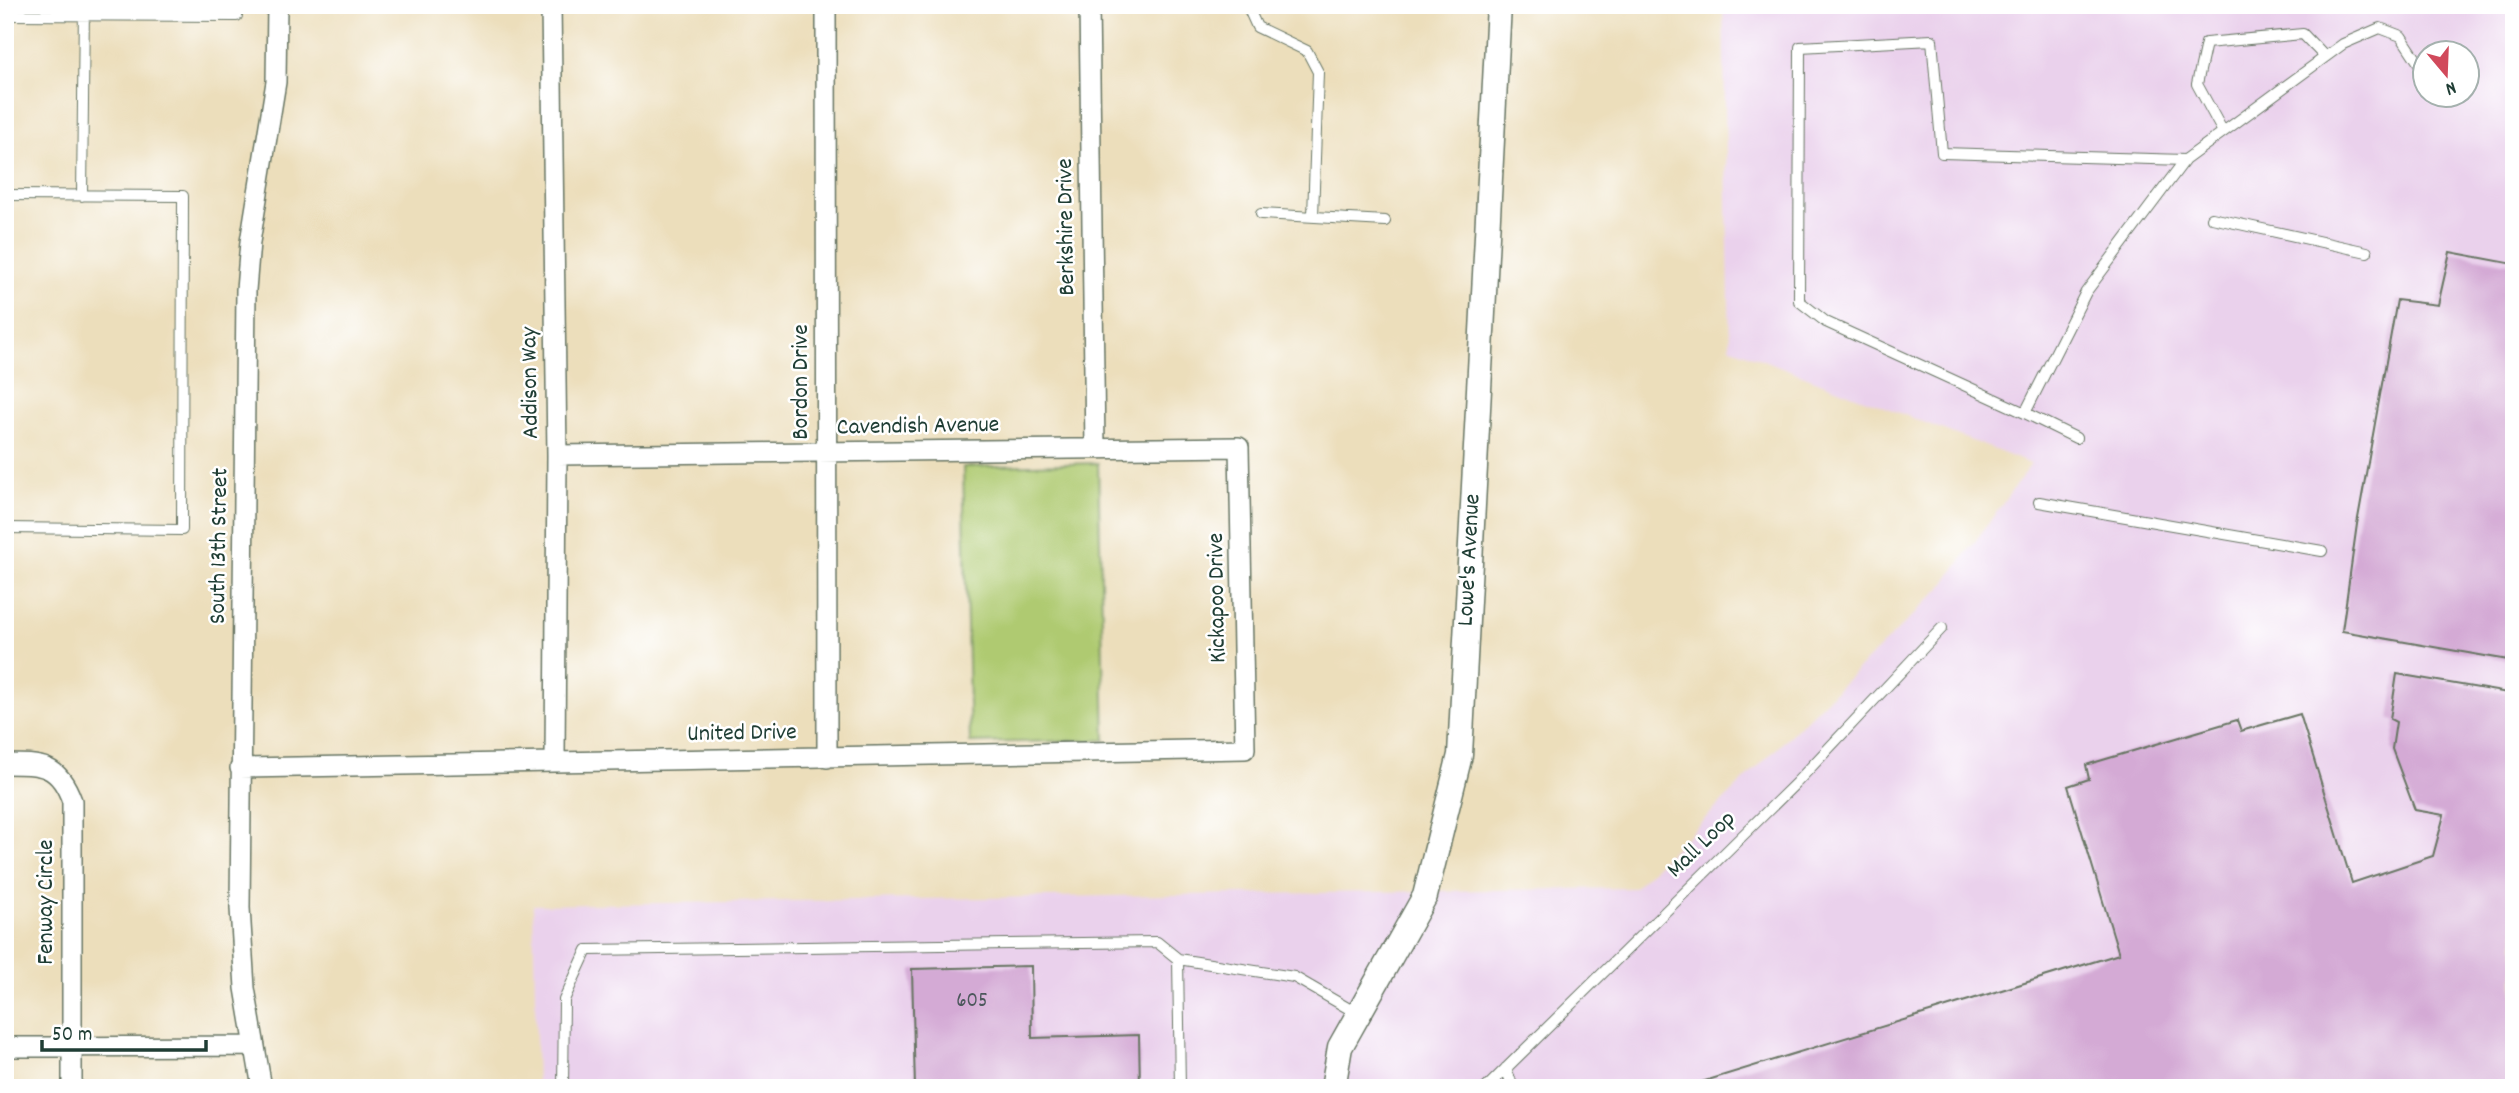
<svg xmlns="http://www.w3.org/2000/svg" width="2519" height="1093" font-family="Dekko,sans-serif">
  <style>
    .built { fill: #ead1ec; fill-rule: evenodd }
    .green { fill: #afca71; stroke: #678452; stroke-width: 2 }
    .building { fill: #d4aad5 }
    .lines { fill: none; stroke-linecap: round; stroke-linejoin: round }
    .service-casing { stroke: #677563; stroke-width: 12 }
    .minor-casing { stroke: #677563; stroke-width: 22 }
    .tertiary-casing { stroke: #677563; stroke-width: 27 }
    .service { stroke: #fff; stroke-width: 10 }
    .minor { stroke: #fff; stroke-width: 19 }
    .tertiary { stroke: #fff; stroke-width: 24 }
    .labels { text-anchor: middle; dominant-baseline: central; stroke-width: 5; stroke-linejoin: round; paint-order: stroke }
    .number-label { font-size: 21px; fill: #4c585c }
    .street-label { font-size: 24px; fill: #1f3d34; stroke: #fff }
  </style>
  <rect width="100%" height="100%" fill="#fff"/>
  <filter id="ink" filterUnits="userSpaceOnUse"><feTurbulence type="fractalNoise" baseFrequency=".0143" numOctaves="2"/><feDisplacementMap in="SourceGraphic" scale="14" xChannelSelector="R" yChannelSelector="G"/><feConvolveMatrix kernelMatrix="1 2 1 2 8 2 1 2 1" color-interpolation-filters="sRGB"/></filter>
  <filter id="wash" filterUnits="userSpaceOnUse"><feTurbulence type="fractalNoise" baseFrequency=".00686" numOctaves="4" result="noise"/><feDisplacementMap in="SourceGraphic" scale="28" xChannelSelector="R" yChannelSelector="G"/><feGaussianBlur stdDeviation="1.57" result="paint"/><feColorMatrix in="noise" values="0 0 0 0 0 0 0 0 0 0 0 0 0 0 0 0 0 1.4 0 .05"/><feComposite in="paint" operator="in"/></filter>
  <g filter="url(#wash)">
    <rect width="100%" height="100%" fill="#ecdebb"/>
    <path class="built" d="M 1723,5 L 2514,5 L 2514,1088 L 537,1088 L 533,905 L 1634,888 L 1943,586 L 2031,464 L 1730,347 ZM 2424,52 L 2466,52 L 2466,94 L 2424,94 Z"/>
    <path class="green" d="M 1098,463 L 1105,740 L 970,743 L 963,467 Z"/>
    <g id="blocks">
      <path class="building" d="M 2450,252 L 2514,264 L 2514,661 L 2342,631 L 2357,524 L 2397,300 L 2438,305 Z
        M 2397,674 L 2514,694 L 2514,1088 L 1695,1088 L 1695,1084 L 2119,954 L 2068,786 L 2089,779 L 2086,765 L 2237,720 L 2241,731 L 2300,714 L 2352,883 L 2433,856 L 2444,815 L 2415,810 L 2392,749 L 2396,722 L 2390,719 Z
        M 1031,966 L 1032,1038 L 1139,1035 L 1140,1088 L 915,1088 L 912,969 Z"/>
    </g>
  </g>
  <g filter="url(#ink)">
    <use href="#blocks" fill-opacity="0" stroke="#677563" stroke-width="2"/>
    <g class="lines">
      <defs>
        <path id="service" d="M 1247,5 L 1257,27 L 1307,51 L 1318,72 L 1313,216
          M 5,15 L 237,16
          M 2223,132 L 2197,84 L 2206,43 L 2303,34 L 2325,57
          M 5,195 L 183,196 L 182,530 L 5,528
          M 82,196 L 84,5
          M 1261,214 L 1385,221
          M 2212,218 L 2367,252
          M 2025,413 L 1826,322 L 1799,301 L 1800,47 L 1932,40 L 1942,153 L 2185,160
          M 2076,438 L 2025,413 L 2086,292 L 2185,160 L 2343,44 L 2380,28 L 2401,36 L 2424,71
          M 2039,502 L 2322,551
          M 1178,959 L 1294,977 L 1358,1014
          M 1506,1068 L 1513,1088
          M 563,1088 L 564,1000 L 587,950 L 1157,942 L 1178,959 L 1180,1088
          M 1486,1088 L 1796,783 L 1942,628"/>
        <path id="minor" d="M 551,5 L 557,455 L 555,760
          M 826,5 L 827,758
          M 1089,5 L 1095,448
          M 5,764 C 42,764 59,764 72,801 L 72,1088
          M 240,768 L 1245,749 L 1239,447 L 557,455
          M 5,1047 L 255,1046
          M 262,1088 L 245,988 L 240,908 L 246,290 L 250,242 L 276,82 L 277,5"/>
        <path id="tertiary" d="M 1333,1088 L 1340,1047 L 1425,896 L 1460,755 L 1499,5"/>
      </defs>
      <use href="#service" class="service-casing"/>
      <use href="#minor" class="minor-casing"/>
      <use href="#tertiary" class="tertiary-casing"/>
      <use href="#service" class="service"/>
      <use href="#minor" class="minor"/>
      <use href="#tertiary" class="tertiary"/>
    </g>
  </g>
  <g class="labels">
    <g class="number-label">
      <text x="972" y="1002">605</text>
    </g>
    <g class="street-label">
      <text transform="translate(1067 227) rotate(-91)">Berkshire Drive</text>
      <text transform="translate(802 382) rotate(-90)">Bordon Drive</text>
      <text transform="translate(531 383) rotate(-91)">Addison Way</text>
      <text transform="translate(918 427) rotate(-1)">Cavendish Avenue</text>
      <text transform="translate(220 546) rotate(-89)">South 13th Street</text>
      <text transform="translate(1470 560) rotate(-87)">Lowe's Avenue</text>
      <text transform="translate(1218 598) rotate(-91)">Kickapoo Drive</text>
      <text transform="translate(742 734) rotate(-1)">United Drive</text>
      <text transform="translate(1702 845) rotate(-44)">Mall Loop</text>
      <text transform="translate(47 902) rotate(-90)">Fenway Circle</text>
    </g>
  </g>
  <rect width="2519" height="1093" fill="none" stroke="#fff" stroke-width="28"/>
  <g transform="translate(2446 74) rotate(161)"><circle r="33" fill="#ffffff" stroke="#a5b1ae" stroke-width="2"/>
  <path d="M0-5L12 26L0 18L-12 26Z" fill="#d1495b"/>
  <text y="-10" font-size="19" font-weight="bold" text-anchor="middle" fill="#1f3d34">N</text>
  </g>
  <path d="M42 1040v10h164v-10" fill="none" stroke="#1f3d34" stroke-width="3.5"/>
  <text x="52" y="1040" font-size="21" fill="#1f3d34" stroke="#ffffff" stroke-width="5" paint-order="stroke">50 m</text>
</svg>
